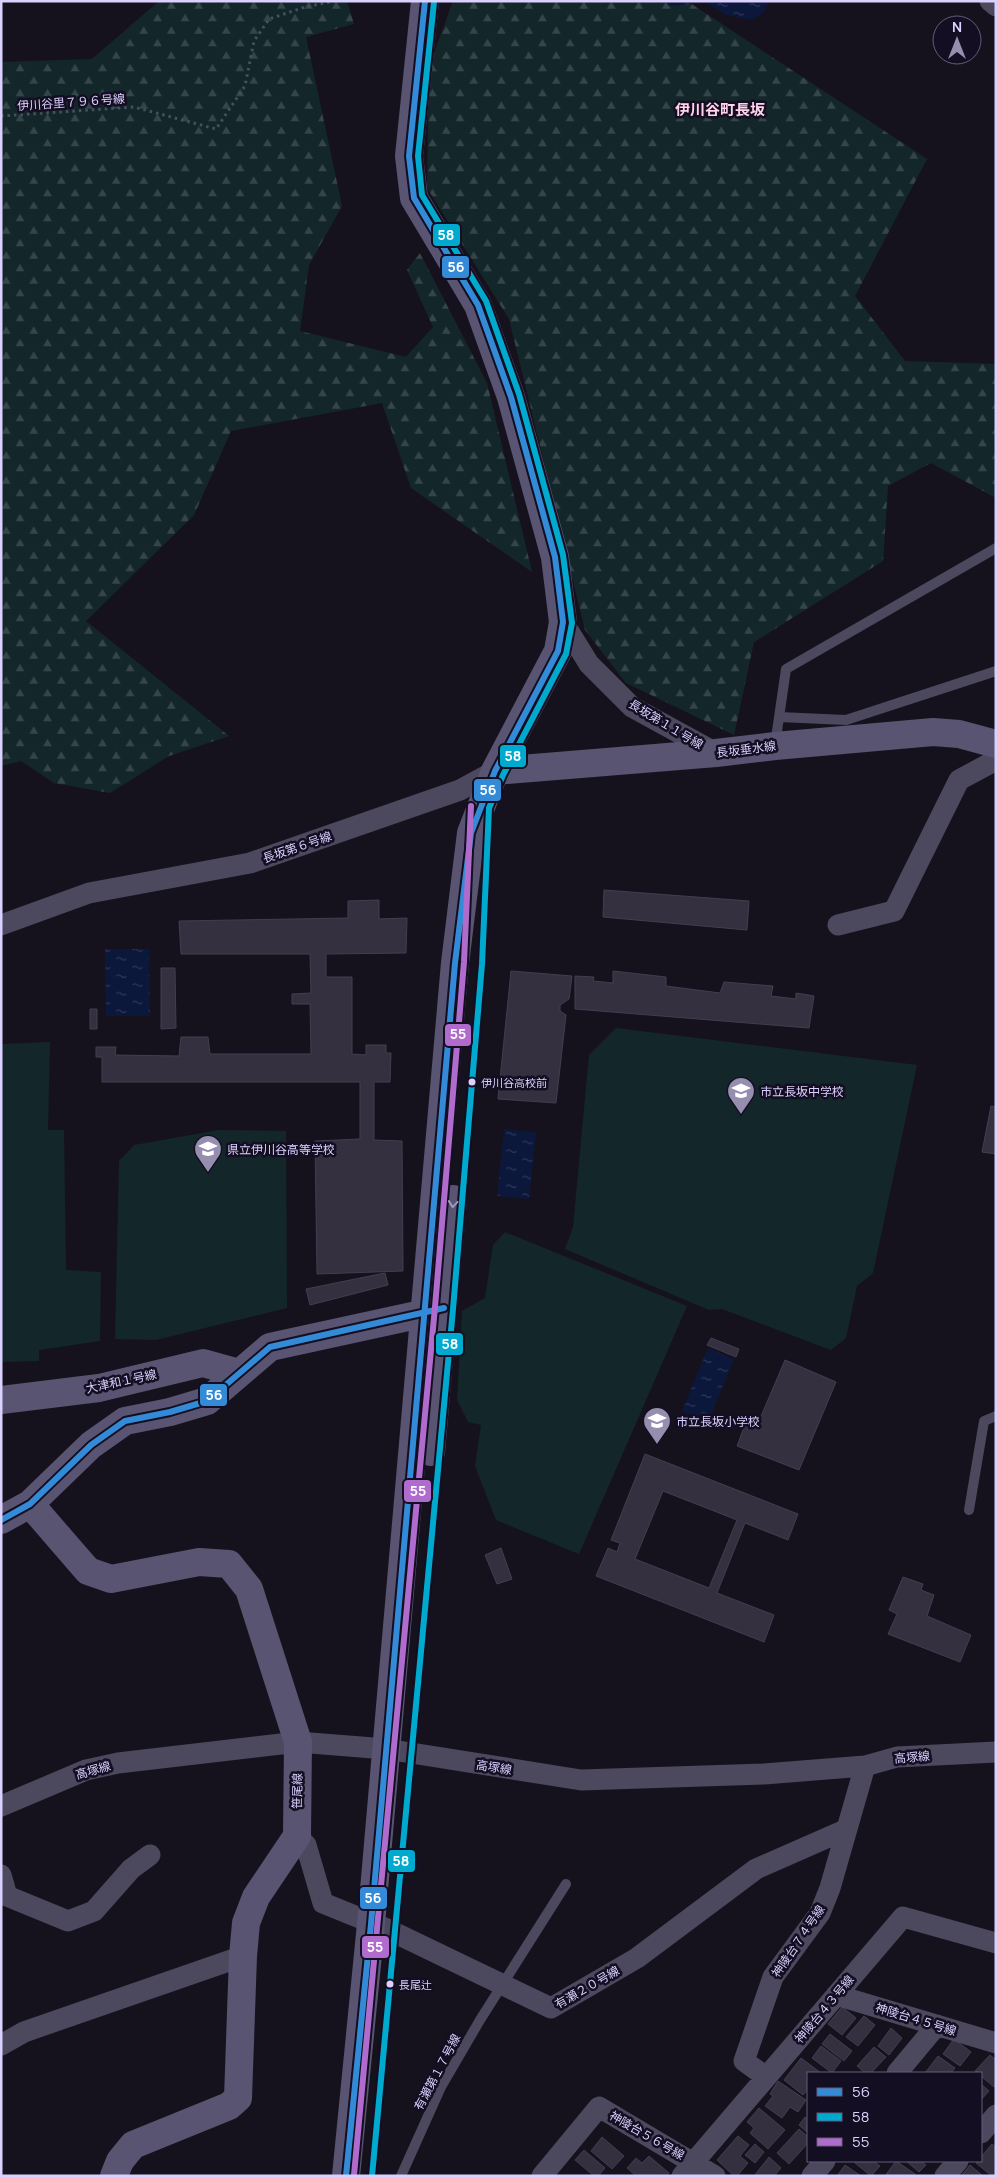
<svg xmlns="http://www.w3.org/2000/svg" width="997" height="2177" font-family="Manrope,'Noto Sans JP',sans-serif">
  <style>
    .forest { fill: url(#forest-firs) }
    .pitch { fill: #13272a }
    .water { fill: url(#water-ripples) }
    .building { fill: #353040; stroke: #443d51; fill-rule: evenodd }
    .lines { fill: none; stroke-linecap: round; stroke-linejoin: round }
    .path { stroke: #46505e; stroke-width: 3; stroke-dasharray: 2.5 4; stroke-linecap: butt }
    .lane { stroke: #4c485e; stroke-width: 10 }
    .street { stroke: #4c485e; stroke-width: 21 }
    .secondary { stroke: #595471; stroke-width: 28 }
    .bus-1-casing { stroke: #140e22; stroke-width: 10 }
    .bus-2-casing { stroke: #140e22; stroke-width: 10 }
    .bus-3-casing { stroke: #140e22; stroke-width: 10 }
    .bus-1 { stroke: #338bd7; stroke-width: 6 }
    .bus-2 { stroke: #00a9ce; stroke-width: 6 }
    .bus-3 { stroke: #b06ccc; stroke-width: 6 }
    .oneway { stroke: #a099bf }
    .bus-dot { fill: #dbd1fe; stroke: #140e22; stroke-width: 2 }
    .labels { text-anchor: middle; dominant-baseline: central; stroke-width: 5; stroke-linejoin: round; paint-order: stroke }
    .bus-label { font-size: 11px; fill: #dbd1fe; stroke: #140e22; text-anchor: start }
    .street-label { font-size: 12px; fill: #dbd1fe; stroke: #140e22 }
    .poi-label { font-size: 12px; fill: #dbd1fe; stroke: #140e22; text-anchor: start }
    .quarter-label { font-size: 15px; font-weight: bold; fill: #fed3e9; stroke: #140e22 }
    .line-badge { stroke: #140e22; stroke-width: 2 }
    .badge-label { font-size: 14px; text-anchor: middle; font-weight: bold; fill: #fff }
  </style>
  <defs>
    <pattern id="forest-firs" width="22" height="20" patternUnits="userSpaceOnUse" patternTransform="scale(1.25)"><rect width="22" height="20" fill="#13272a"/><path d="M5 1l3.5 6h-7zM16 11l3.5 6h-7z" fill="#35454a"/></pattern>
    <pattern id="water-ripples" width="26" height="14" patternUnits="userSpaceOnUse" patternTransform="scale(1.25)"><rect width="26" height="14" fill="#0c173c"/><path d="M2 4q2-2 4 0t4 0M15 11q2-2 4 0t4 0" fill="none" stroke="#2f3859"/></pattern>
  </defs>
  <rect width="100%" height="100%" fill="#16121d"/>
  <path class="forest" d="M 159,1 L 347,1 L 354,24 L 306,37 L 342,206 L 309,265 L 300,331 L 406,357 L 433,327 L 407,270 L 420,253 L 487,383 L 532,572 L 411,488 L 382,403 L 231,431 L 194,515 L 86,621 L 229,736 L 169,756 L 110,793 L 54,783 L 21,761 L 1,766 L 1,62 L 92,59 Z
    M 453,1 L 687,1 L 927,159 L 855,296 L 905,361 L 996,364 L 996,498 L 931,463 L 888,486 L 883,561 L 754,642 L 734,735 L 626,683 L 585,630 L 509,319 L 427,188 L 429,67 Z"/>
  <path class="pitch" d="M 616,1028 L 917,1065 L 873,1273 L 857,1286 L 846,1338 L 831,1350 L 722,1309 L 709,1310 L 565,1249 L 573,1227 L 589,1055 Z
    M 50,1042 L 48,1130 L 64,1130 L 66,1270 L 101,1272 L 100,1341 L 39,1350 L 39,1361 L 1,1362 L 1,1044 Z
    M 219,1130 L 286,1131 L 287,1308 L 156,1340 L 115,1339 L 119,1161 L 134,1145 Z
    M 505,1232 L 687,1306 L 579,1554 L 496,1520 L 475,1466 L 481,1425 L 468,1422 L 457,1400 L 462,1311 L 485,1298 L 493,1245 Z"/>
  <path class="water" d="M 665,1 L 769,1 L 764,12 L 752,20 L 727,15 L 707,3 L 669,6 Z
    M 105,949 L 149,949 L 150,1016 L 106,1016 Z
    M 504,1129 L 536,1132 L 529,1199 L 497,1196 Z
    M 708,1348 L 734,1359 L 708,1422 L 682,1411 Z"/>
  <path class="building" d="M 604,890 L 749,901 L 747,930 L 603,917 Z
    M 379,900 L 379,919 L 407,918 L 406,953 L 326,954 L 326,977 L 352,977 L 352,1054 L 366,1055 L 366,1045 L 386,1045 L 386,1053 L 391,1053 L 390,1082 L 374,1082 L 374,1140 L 402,1141 L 403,1271 L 317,1274 L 315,1141 L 360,1139 L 360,1082 L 102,1082 L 102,1057 L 96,1057 L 96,1047 L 116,1047 L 115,1055 L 179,1056 L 181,1037 L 208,1037 L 210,1054 L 311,1054 L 310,1004 L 292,1004 L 292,994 L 311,993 L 310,954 L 181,954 L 179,921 L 348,918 L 348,901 Z
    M 161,968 L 175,968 L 176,1028 L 161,1029 Z
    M 511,971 L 572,976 L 569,999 L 560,1005 L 560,1011 L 566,1015 L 556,1103 L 498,1099 Z
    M 613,971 L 666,977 L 666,986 L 720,993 L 724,982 L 773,986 L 771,996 L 796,999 L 796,993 L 814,996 L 809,1028 L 575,1009 L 575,976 L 594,977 L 593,981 L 613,983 Z
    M 90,1009 L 97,1009 L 97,1029 L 90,1029 Z
    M 991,1106 L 996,1107 L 996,1154 L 982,1152 Z
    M 385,1273 L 388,1285 L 310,1305 L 306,1289 Z
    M 711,1338 L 739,1349 L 736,1357 L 707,1345 Z
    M 785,1360 L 836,1382 L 799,1470 L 737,1446 L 745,1425 L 756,1428 Z
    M 645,1454 L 798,1514 L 788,1540 L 745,1523 L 717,1593 L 774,1615 L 764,1642 L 596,1576 L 608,1548 L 617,1552 L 620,1543 L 611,1540 ZM 663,1491 L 737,1520 L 709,1588 L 635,1559 Z
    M 501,1548 L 512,1579 L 497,1584 L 485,1555 Z
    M 903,1577 L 923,1584 L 921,1590 L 934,1595 L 927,1616 L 971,1635 L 960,1662 L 888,1634 L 897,1614 L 889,1610 Z
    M 842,2007 L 856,2018 L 842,2035 L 828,2024 Z
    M 864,2016 L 875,2025 L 858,2046 L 846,2037 Z
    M 891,2028 L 902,2038 L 889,2055 L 878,2046 Z
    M 830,2034 L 852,2051 L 844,2061 L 822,2044 Z
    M 954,2039 L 971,2052 L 960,2066 L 943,2054 Z
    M 821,2046 L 841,2061 L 832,2073 L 812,2058 Z
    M 874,2047 L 886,2057 L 871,2073 L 865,2073 L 857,2066 Z
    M 990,2055 L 996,2060 L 996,2085 L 994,2087 L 981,2076 L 981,2073 L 975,2071 Z
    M 938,2056 L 955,2068 L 951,2073 L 925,2073 Z
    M 801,2058 L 821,2073 L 808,2073 L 808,2089 L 803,2095 L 784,2080 Z
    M 778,2081 L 806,2100 L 798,2112 L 790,2107 L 782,2118 L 765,2106 L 773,2096 L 770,2094 Z
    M 981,2084 L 989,2091 L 981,2100 Z
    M 759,2108 L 785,2130 L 768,2149 L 750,2133 L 754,2128 L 747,2122 Z
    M 805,2117 L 808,2119 L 808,2133 L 799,2125 Z
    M 799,2129 L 808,2137 L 808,2143 L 789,2164 L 777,2153 Z
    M 738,2136 L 749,2145 L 740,2156 L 748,2163 L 737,2176 L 734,2176 L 717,2160 Z
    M 602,2137 L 624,2156 L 612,2169 L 591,2151 Z
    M 755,2144 L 764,2152 L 755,2163 L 745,2155 Z
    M 992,2144 L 996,2147 L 996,2176 L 992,2176 L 976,2163 L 981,2161 L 981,2157 Z
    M 584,2150 L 605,2168 L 598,2176 L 594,2176 L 575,2160 Z
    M 649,2156 L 669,2173 L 667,2176 L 636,2176 L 627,2168 L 636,2158 L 642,2163 Z
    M 769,2157 L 781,2168 L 774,2176 L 754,2176 Z
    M 856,2161 L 873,2161 L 880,2166 L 871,2176 L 855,2163 Z
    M 896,2161 L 915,2174 L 914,2176 L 885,2176 Z
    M 906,2161 L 921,2161 L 926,2165 L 919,2172 Z
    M 845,2165 L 861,2176 L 837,2176 Z
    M 970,2165 L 983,2176 L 961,2176 Z"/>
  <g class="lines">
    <path class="path" d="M 1,116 L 134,107 L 216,129 L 245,86 L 254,41 L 269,19 L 305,7 L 335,1"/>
    <path class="lane" d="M 779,717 L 846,720 L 996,671
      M 775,745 L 786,669 L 996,548
      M 969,1510 L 984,1421 L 996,1416
      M 401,2176 L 441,2087 L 480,2020 L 566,1884"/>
    <path class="street" d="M 990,1 L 996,6
      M 563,622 L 589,664 L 632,707 L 716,753
      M 1,925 L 89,893 L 250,863 L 460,790 L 495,771
      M 838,925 L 894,911 L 959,780 L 996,760
      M 1,1806 L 86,1770 L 118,1763 L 298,1742 L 386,1749 L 581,1780 L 764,1774 L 865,1766 L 897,1757 L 996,1752
      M 297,1836 L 306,1845 L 323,1903 L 387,1929 L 551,2008 L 637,1958 L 756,1869 L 847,1829
      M 1,1875 L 7,1896 L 68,1921 L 94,1911 L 131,1869 L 150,1855
      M 836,1995 L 996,2043
      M 1,2045 L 24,2032 L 243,1956
      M 897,2073 L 937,2025
      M 766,2077 L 744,2061 L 773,1977 L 820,1913 L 830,1888 L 865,1766
      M 981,2133 L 996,2115
      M 542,2176 L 599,2107 L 715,2176
      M 682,2176 L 903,1917 L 996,1943
      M 812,2176 L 825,2161
      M 945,2176 L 958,2161"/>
    <path class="secondary" d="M 495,771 L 716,753 L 775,746 L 933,732 L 959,734 L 996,744
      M 1,1400 L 99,1388 L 203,1363 L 239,1373
      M 431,1452 L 453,1199
      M 30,1504 L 88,1571 L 111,1579 L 199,1562 L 229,1564 L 249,1589 L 298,1742 L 297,1836 L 256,1897 L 246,1923 L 243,1956 L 238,2098 L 229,2106 L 133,2145 L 120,2161 L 114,2176
      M 1,1520 L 30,1504 L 91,1445 L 125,1421 L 170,1412 L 207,1401 L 270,1347 L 440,1310
      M 346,2176 L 371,1924 L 455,963 L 471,833 L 495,771 L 558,651 L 563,622 L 555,557 L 511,397 L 478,305 L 414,198 L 409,156 L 425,1"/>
    <defs>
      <path id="bus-1" d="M 1,1520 L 30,1504 L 91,1445 L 125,1421 L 170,1412 L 207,1401 L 270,1347 L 444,1308
        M 346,2176 L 371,1924 L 455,963 L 471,833 L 495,771 L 558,651 L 563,622 L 555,557 L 511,397 L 478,305 L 414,198 L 409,156 L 425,1"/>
      <path id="bus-2" d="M 372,2176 L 453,1309 L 482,964 L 489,808 L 503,775 L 566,654 L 572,623 L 563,555 L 519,394 L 486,301 L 422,195 L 418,156 L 434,2"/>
      <path id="bus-3" d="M 354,2175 L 435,1307 L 464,962 L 471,806"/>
    </defs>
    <use href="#bus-1" class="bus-1-casing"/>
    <use href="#bus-2" class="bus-2-casing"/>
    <use href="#bus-3" class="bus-3-casing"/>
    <use href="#bus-1" class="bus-1"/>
    <use href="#bus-2" class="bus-2"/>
    <use href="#bus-3" class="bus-3"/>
  </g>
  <defs><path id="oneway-chevron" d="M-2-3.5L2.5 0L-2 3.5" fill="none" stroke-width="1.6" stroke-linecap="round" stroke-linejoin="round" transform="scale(1.25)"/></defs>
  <use class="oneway" href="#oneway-chevron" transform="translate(453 1204) rotate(95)"/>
  <defs>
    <symbol id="school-pin" viewBox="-11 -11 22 30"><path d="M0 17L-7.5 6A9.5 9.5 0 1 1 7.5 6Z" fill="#968eaf" stroke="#140e22"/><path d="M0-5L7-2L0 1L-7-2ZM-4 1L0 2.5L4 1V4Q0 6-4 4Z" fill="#fff"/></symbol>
  </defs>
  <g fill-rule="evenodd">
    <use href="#school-pin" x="725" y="1075" width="32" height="43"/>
    <use href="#school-pin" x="192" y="1133" width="32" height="43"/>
    <use href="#school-pin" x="641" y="1405" width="32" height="43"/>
  </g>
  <g class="bus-dot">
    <circle cx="472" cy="1082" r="4.5"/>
    <circle cx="390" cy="1984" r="4.5"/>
  </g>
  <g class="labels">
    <g class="bus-label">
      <text x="481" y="1082">伊川谷高校前</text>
      <text x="399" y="1984">長尾辻</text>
    </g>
    <g class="street-label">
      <text transform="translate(71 102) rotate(-4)">伊川谷里７９６号線</text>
      <text transform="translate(666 724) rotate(31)">長坂第１１号線</text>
      <text transform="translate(746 749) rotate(-7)">長坂垂水線</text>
      <text transform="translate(297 847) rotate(-19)">長坂第６号線</text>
      <text transform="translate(121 1381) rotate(-12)">大津和１号線</text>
      <text transform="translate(912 1757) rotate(-5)">高塚線</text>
      <text transform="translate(494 1767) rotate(9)">高塚線</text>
      <text transform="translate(93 1770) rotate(-16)">高塚線</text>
      <text transform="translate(297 1791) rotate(-89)">笹尾線</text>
      <text transform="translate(798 1941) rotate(-56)">神陵台７４号線</text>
      <text transform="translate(587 1987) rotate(-30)">有瀬２０号線</text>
      <text transform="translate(824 2009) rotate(-50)">神陵台４３号線</text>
      <text transform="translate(916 2019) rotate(17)">神陵台４５号線</text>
      <text transform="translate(437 2072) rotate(-62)">有瀬第１７号線</text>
      <text transform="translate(647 2135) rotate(30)">神陵台５６号線</text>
    </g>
    <g class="poi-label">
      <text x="760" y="1091">市立長坂中学校</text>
      <text x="227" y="1149">県立伊川谷高等学校</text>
      <text x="676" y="1421">市立長坂小学校</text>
    </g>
    <g class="quarter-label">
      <text x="720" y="109">伊川谷町長坂</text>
    </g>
  </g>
  <g class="line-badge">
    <rect x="432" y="223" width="29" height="24" rx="5" fill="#00a9ce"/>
    <rect x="441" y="255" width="29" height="24" rx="5" fill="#338bd7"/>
    <rect x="499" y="744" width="28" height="24" rx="5" fill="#00a9ce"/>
    <rect x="473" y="778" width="29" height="24" rx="5" fill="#338bd7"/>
    <rect x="444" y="1023" width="28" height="24" rx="5" fill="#b06ccc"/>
    <rect x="435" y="1332" width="29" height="24" rx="5" fill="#00a9ce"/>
    <rect x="199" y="1383" width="29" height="24" rx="5" fill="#338bd7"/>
    <rect x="403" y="1479" width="29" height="24" rx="5" fill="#b06ccc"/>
    <rect x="387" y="1849" width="29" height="24" rx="5" fill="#00a9ce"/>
    <rect x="359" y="1886" width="29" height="24" rx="5" fill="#338bd7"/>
    <rect x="361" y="1935" width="29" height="24" rx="5" fill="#b06ccc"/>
  </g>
  <g class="badge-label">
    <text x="446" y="240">58</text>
    <text x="456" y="272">56</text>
    <text x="513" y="761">58</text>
    <text x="488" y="795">56</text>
    <text x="458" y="1039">55</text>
    <text x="450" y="1349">58</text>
    <text x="214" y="1400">56</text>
    <text x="418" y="1496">55</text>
    <text x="401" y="1866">58</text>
    <text x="373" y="1903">56</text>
    <text x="375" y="1952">55</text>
  </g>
  <rect width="997" height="2177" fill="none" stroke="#dbd1fe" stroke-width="5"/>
  <rect x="807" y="2072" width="175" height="90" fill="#140e22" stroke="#645c7a"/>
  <rect x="817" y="2088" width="25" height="8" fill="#338bd7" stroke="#645c7a"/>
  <text x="852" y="2097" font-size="15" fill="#dbd1fe">56</text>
  <rect x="817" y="2113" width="25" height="8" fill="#00a9ce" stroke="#645c7a"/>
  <text x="852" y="2122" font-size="15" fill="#dbd1fe">58</text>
  <rect x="817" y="2138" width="25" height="8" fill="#b06ccc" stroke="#645c7a"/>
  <text x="852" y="2147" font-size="15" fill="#dbd1fe">55</text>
  <g transform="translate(957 40)"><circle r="24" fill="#140e22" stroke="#645c7a"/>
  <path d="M0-4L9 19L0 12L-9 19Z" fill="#968eaf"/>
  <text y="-8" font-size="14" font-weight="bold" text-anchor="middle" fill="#dbd1fe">N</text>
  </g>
</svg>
